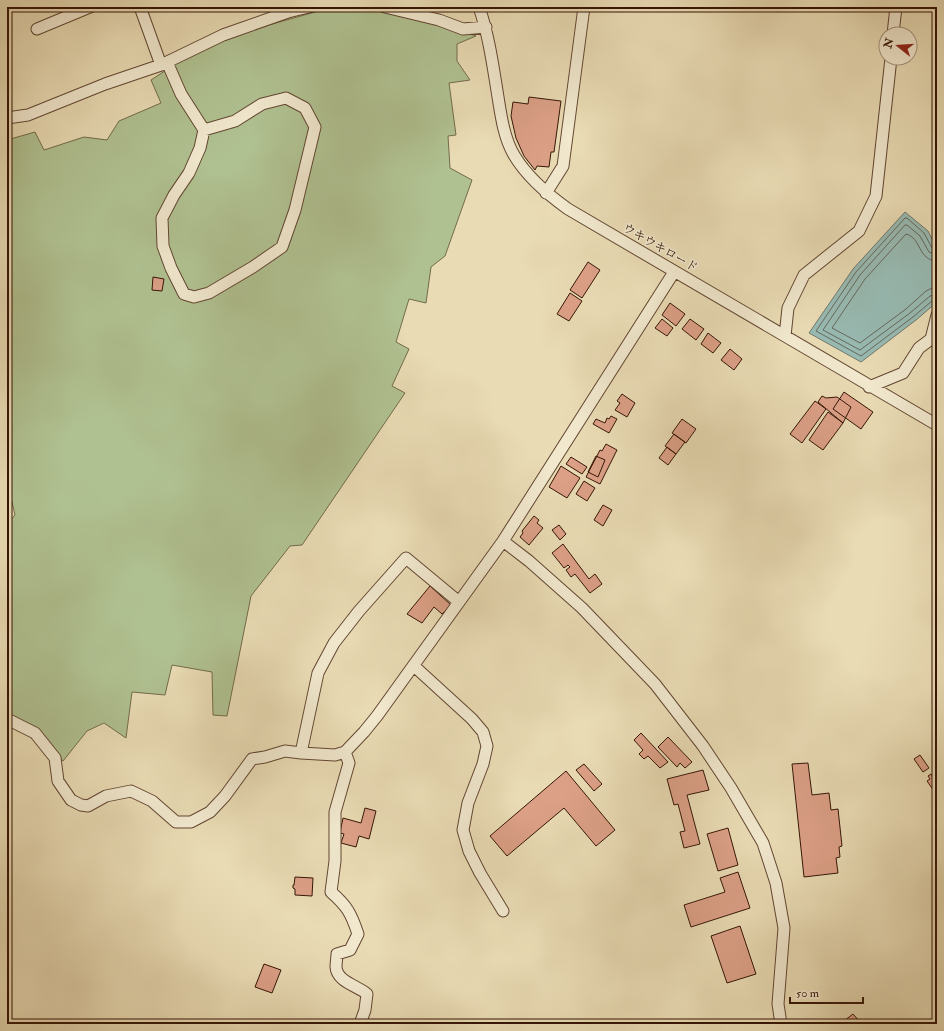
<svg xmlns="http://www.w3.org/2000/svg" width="944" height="1031" font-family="'IM FELL Double Pica','Noto Serif JP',serif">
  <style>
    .green { fill: #b0c191; stroke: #726b4b }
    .water { fill: #98bab2; stroke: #70786d }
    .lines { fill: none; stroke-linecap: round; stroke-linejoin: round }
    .shore { stroke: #66685c; stroke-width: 1 }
    .building { fill: #dca087; stroke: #351505 }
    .minor-casing { stroke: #624631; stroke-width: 13 }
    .minor { stroke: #f1e8ce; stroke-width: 11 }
    .labels { text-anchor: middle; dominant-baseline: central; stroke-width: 3; stroke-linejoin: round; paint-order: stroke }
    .street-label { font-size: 12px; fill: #351505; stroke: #f1e8ce }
  </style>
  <rect width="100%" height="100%" fill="#e9dbb4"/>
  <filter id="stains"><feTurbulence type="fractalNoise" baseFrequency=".005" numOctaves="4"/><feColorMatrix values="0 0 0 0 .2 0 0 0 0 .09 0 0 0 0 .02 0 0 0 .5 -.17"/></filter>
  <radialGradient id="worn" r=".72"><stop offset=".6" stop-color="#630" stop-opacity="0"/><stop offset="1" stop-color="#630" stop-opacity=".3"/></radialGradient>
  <path class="green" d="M 326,9 L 378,11 L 422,20 L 476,36 L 457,44 L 457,61 L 470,80 L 449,83 L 456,135 L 448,136 L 450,168 L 472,180 L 445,256 L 431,267 L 426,303 L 409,299 L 396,342 L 409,349 L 392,386 L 405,393 L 302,545 L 290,546 L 251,596 L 227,716 L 213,715 L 212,672 L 172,665 L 165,695 L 132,692 L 126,738 L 104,723 L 87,731 L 63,761 L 30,725 L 7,714 L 7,524 L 15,515 L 9,489 L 7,487 L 7,140 L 35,132 L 44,150 L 84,137 L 107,140 L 119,121 L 161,103 L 151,80 L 183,59 L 229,36 Z"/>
  <path class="water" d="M 905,212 L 928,231 L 937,249 L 937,302 L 916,320 L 861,362 L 809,333 L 853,269 Z"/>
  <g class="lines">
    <path class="shore" d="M 937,250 L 932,248 L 924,233 L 907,218 L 905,218 L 856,272 L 816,331 L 861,356 L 913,317 L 933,300 L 937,299
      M 937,255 L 929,252 L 920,236 L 907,225 L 905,225 L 860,275 L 823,330 L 860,350 L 910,313 L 930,296 L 937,294
      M 937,261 C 917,260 922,238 906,234 L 865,279 L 832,328 L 860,343 L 906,309 L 926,291 L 932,288 L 937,288"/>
  </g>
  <path class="building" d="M 529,97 L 561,101 L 554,152 L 551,152 L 549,167 L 537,166 L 535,170 L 524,156 L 516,138 L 511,116 L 513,102 L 528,104 Z
    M 588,262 L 600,270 L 582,298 L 570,290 Z
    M 153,277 L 164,279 L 162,291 L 152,290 Z
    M 570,293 L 582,301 L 569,321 L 557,314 Z
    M 670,303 L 685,314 L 676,326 L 662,315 Z
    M 662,319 L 673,328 L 667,336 L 655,328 Z
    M 690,319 L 704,329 L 696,340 L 682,329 Z
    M 708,333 L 721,343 L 713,353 L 701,344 Z
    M 730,349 L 742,359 L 734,370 L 721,360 Z
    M 844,392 L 873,412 L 861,429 L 833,409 Z
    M 622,394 L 635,403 L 627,417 L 615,410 L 620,403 L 617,401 Z
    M 822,396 L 826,398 L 837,397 L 851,407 L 843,423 L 818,402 Z
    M 815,401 L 826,409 L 802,443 L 790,434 Z
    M 828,412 L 843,423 L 823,450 L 809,440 Z
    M 611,416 L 617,419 L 609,433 L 593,424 L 596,419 L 605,423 L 607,418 L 609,419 Z
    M 682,419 L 696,429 L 686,443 L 672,433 Z
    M 674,434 L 685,442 L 676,454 L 665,446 Z
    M 606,444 L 617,450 L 600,484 L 586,477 L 600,450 L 602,451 Z
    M 667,447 L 676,454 L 668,465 L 659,458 Z
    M 596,456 L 605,460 L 598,477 L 588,472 Z
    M 571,457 L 587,467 L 582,474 L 566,464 Z
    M 561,466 L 580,478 L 567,498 L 549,487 Z
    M 584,481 L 595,488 L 587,501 L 576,494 Z
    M 603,505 L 612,510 L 603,526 L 594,520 Z
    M 534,516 L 539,520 L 537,523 L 543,528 L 529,545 L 520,537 L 523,533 L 522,531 Z
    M 559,525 L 566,534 L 560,540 L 552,530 Z
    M 563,544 L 589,579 L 595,574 L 602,584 L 590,593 L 575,574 L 571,577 L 566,570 L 570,567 L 568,565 L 564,568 L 552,553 Z
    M 430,586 L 451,605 L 442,614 L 434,607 L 422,623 L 407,614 Z
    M 641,733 L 668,762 L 660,768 L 648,756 L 644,759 L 639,754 L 643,750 L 634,740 Z
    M 668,737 L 692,762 L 685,768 L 680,763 L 677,767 L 658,747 Z
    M 920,755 L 929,768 L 923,772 L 914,759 Z
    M 808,763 L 812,795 L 829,793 L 831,810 L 838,809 L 842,846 L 839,847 L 840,857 L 836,858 L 838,873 L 804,877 L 792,764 Z
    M 584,764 L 602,784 L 594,791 L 576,770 Z
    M 703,770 L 709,790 L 687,795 L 700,844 L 684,848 L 680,832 L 685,831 L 678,804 L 674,805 L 667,779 Z
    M 566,771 L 615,830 L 596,846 L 564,808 L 507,856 L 490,836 Z
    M 931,774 L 933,778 L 935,777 L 937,780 L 937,789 L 934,791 L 927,781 L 930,779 L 928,776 Z
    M 365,808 L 376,811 L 369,839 L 359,836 L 356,847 L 341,843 L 344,834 L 340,833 L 343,818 L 361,823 Z
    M 728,828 L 738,865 L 718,871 L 707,834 Z
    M 738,872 L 750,908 L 691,927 L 684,905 L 725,892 L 720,878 Z
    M 295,877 L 313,878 L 312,896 L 295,895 L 295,889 L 293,888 L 293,885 L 294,885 Z
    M 740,926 L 756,974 L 727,983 L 711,936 Z
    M 264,964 L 281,970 L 272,993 L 255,987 Z
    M 853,1014 L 862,1024 L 840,1024 Z"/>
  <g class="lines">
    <defs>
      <path id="minor" d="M 140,7 L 161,65
        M 385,7 L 439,20 L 463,29 L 486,27
        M 479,7 C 489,36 493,66 498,97 C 501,116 504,138 514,155 C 527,177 547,194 568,209 L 937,425
        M 37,29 L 90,7
        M 893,34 L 896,7
        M 167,62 L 181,94 L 204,130 L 235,121 L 262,104 L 286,98 L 305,108 L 315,127 L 295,210 L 282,247 L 253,267 L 209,293 L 194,297 L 184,294 L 171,268 L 163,246 L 162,218 L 174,195 L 189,173 L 200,148 L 204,130
        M 7,118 L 28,115 L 105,84 L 161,65 L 223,35 L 288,12 L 309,7
        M 546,193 L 563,166 L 584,7
        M 785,336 L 788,308 L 804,275 L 859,231 L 876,196 L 891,58
        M 869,387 L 903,373 L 919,348 L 931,339 L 937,315
        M 503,541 L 529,561 L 582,608 L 655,684 L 703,746 L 731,788 L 763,843 L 776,883 L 784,928 L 778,1004 L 781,1024
        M 414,666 L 472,719 L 483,732 L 487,746 L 483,764 L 468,803 L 463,830 L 469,851 L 480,873 L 503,911
        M 7,719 L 35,733 L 55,758 L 58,781 L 71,800 L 81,805 L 88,806 L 106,796 L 131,791 L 152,801 L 176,822 L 191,822 L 210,812 L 225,796 L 252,759 L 265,757 L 285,751 L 301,753 L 335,755 L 345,752 L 364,732 L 377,716 L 503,541 L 674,272
        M 345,752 L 349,763 L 335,812 L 335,861 L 331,892 C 347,906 351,913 358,934 L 350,950 L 337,954 C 337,958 336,963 336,967 C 337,982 358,986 367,994 L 365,1010 L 360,1024
        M 301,753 L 318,673 L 334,643 L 359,611 L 406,558 L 459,602"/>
    </defs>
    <use href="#minor" class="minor-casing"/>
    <use href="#minor" class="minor"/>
  </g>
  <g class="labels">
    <g class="street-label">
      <text transform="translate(660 248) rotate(30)">ウキウキロード</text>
    </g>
  </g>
  <rect width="944" height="1031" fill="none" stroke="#e9dbb4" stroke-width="24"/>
  <rect x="8" y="8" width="928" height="1015" fill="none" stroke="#351505" stroke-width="2"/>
  <rect x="12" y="12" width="920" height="1007" fill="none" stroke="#351505"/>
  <g transform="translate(898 46) rotate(287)"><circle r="19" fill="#f1e8ce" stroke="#a6947e"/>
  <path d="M0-3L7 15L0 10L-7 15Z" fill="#8f2418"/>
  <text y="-6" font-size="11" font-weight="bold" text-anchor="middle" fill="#351505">N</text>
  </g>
  <path d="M790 997v6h73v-6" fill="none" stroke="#351505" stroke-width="2"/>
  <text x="796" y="997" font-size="12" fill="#351505" stroke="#f1e8ce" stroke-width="3" paint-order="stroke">50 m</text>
  <rect width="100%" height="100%" filter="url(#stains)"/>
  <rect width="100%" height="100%" fill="url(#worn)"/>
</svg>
